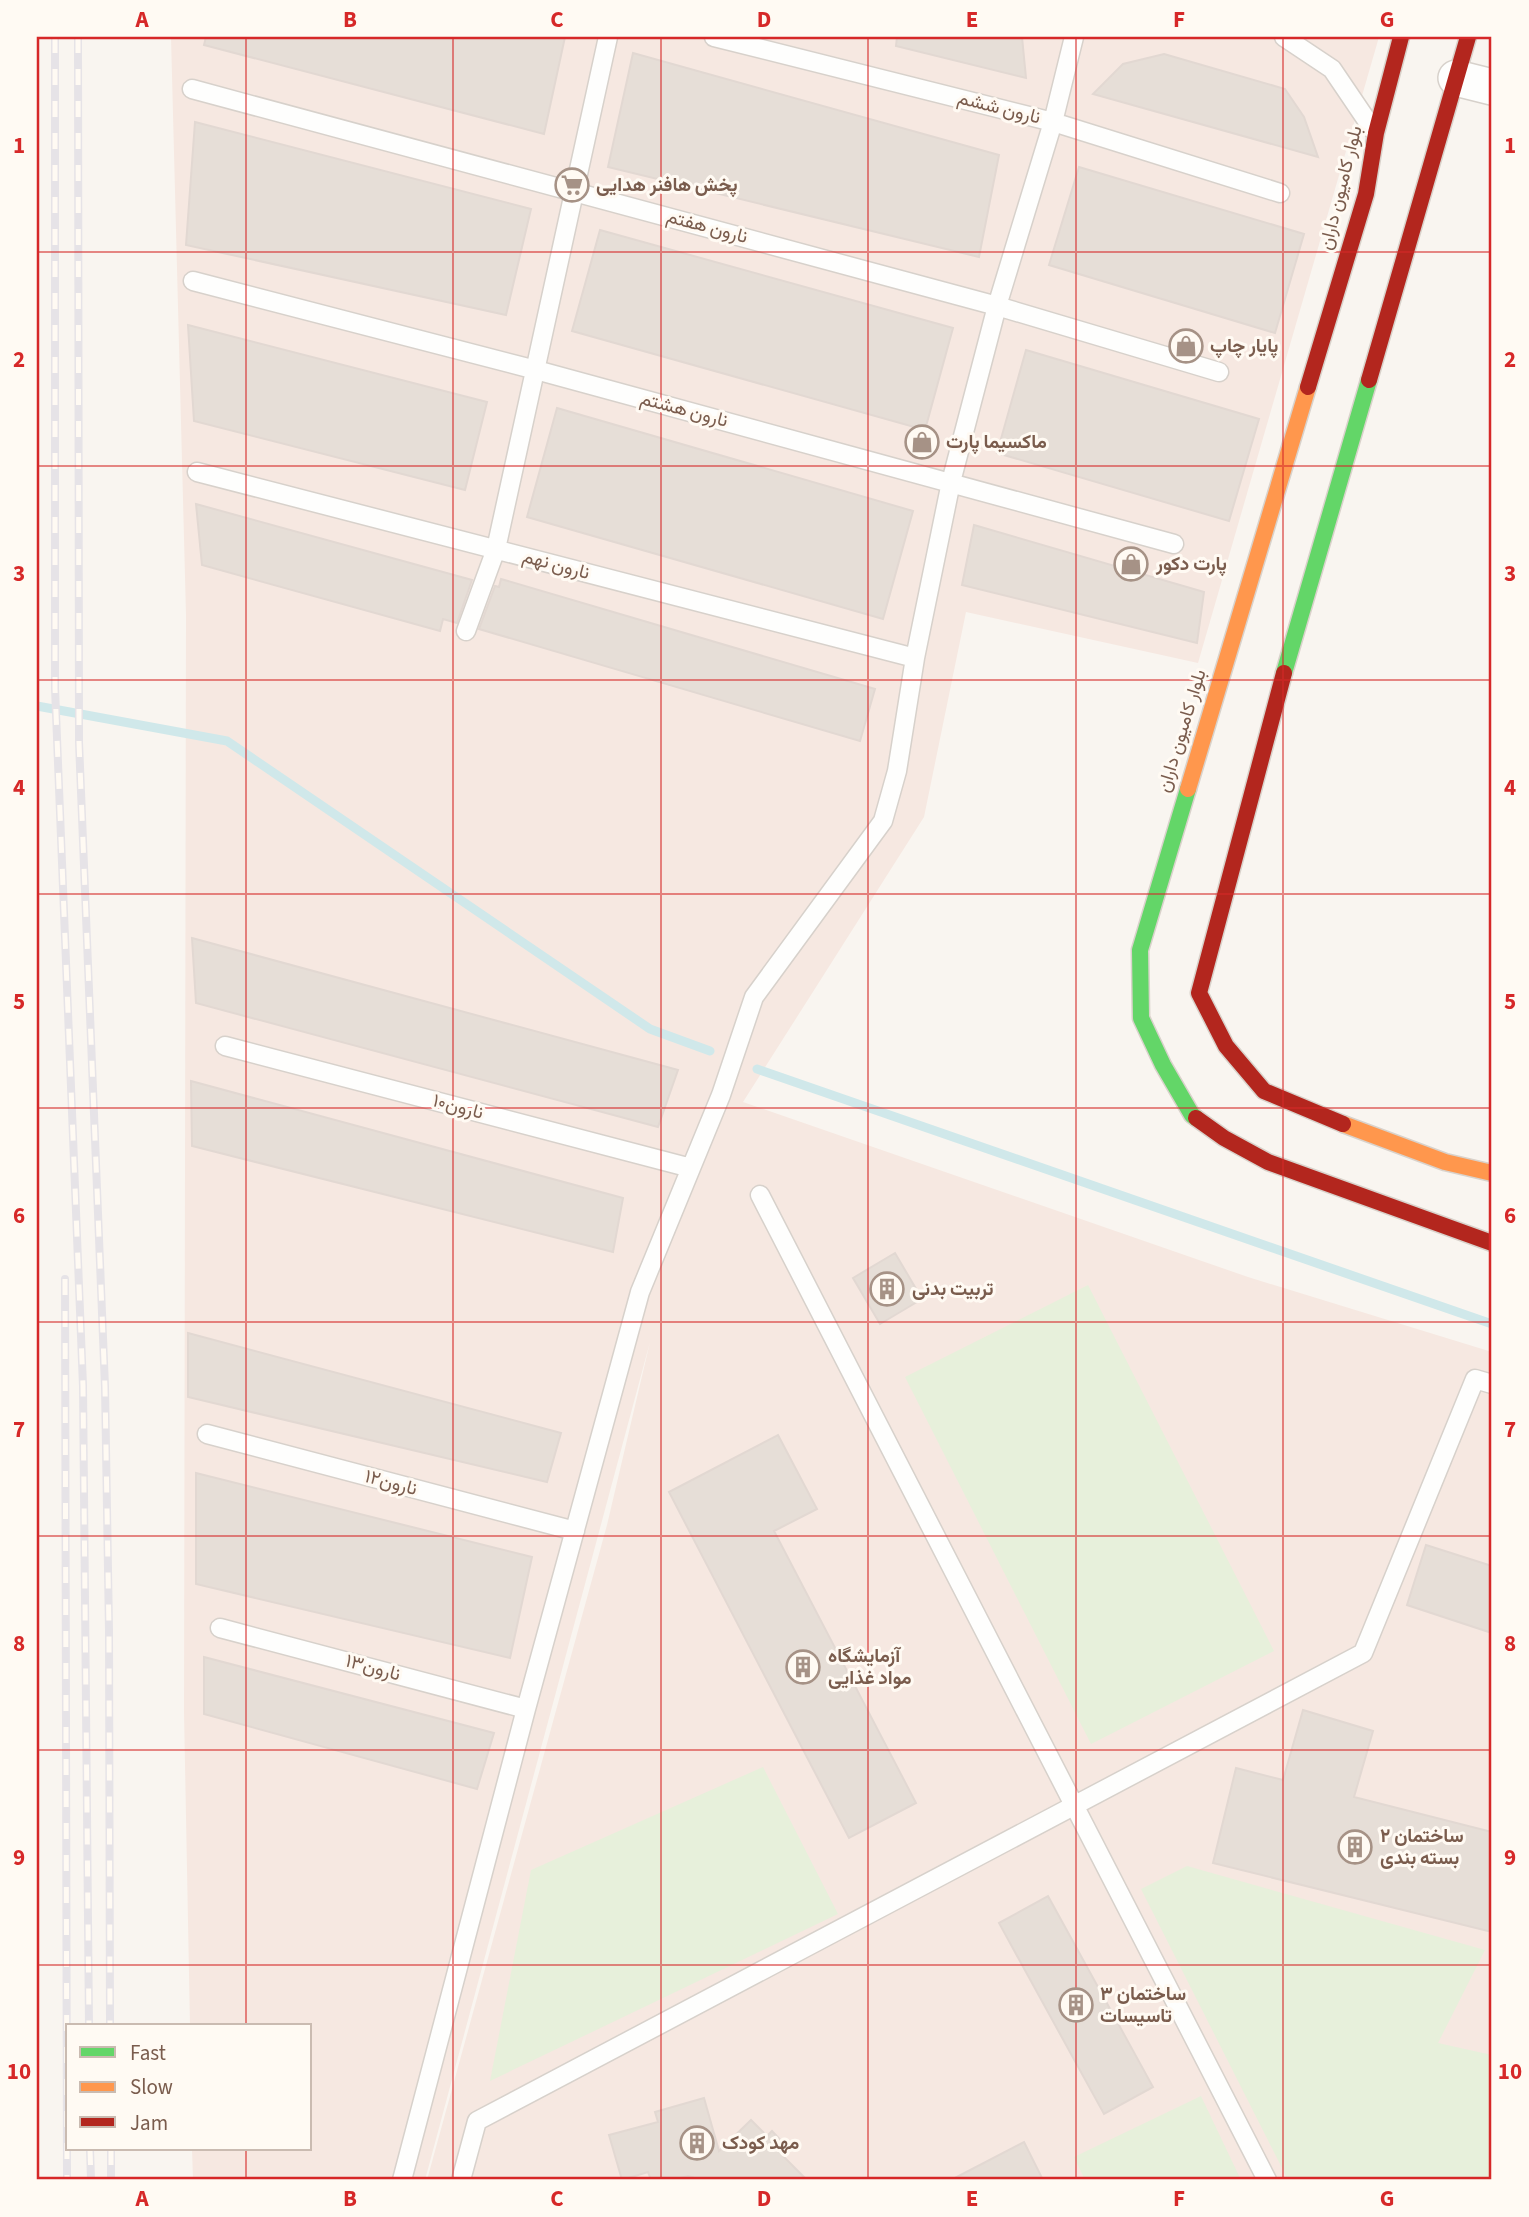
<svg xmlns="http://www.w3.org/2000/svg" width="1529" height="2217" font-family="'Source Sans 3',Vazirmatn,sans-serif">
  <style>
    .commercial { fill: #f6e8e1 }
    .green { fill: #e7f0db }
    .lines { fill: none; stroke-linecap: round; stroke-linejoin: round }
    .stream { stroke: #d0e8ea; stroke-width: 9 }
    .building { fill: #e6ded7; stroke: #e2d8d2; stroke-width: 2 }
    .lane-casing { stroke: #d7d1cb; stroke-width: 21 }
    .street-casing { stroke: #d7d1cb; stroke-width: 38 }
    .fast-casing { stroke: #d9d2cb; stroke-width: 19 }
    .slow-casing { stroke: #d9d2cb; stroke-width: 19 }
    .jam-casing { stroke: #d9d2cb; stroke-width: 19 }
    .lane { stroke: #fefefd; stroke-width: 18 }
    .street { stroke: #fefefd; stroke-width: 35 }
    .fast { stroke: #63d668; stroke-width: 16 }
    .slow { stroke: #ff974d; stroke-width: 16 }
    .jam { stroke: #b3261e; stroke-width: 16 }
    .rail-casing { stroke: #e6e3e7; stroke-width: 8 }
    .rail { stroke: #fffaf3; stroke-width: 5; stroke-dasharray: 16; stroke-linecap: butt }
    .grid { fill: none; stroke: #d62828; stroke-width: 2; stroke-opacity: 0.55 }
    .labels { text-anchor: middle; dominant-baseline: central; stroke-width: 6; stroke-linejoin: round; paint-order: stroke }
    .street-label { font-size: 19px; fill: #7a5c4d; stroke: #fffaf3 }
    .poi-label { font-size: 19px; font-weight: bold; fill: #7a5c4d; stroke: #fffaf3; text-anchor: start }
    .neatline { fill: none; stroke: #d62828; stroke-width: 2.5 }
    .grid-label { font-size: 23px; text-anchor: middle; font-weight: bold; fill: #d62828 }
  </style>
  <rect width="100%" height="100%" fill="#f9f5f0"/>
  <path class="commercial" d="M 171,37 L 1379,37 L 1198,663 L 966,612 L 924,817 L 743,1102 L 1248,1277 L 1492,1352 L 1492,2180 L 427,2180 L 607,1525 L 650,1342 L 425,2180 L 193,2180 L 192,2149 L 310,2149 L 310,2026 L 190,2026 L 184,1712 L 186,615 Z"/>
  <path class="green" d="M 1088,1285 L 1274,1651 L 1091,1744 L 905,1377 Z
    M 763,1767 L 838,1914 L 490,2081 L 531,1870 Z
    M 1187,1866 L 1485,1950 L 1438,2043 L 1492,2055 L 1492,2180 L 1288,2180 L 1141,1889 Z
    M 1201,2096 L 1241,2180 L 1085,2180 L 1074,2157 Z"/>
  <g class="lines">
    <path class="stream" d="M 37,706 L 227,741 L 650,1029 L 710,1051
      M 757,1069 L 1492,1324"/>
  </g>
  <path class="building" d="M 206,37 L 565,37 L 544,134 L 204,45 Z
    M 897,37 L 1022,37 L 1026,78 L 896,46 Z
    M 633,53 L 999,155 L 979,257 L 608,167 Z
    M 1164,54 L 1285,89 L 1304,117 L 1318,157 L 1093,94 L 1123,64 Z
    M 195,122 L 531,209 L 506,315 L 186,245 Z
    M 1079,167 L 1304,234 L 1275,333 L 1049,265 Z
    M 600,230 L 953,328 L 925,430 L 572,331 Z
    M 188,325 L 487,402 L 465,490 L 194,421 Z
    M 1026,350 L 1259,419 L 1229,521 L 997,453 Z
    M 557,408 L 913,511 L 883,619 L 527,517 Z
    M 196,504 L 472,580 L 457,623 L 443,619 L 440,631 L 202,565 Z
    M 974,525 L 1204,592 L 1197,643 L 962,585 Z
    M 501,579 L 875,689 L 860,741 L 479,629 L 495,586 L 499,587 Z
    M 192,938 L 678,1070 L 658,1127 L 196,1003 Z
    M 191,1081 L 623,1198 L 613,1252 L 192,1146 Z
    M 895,1253 L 922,1299 L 880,1324 L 853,1278 Z
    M 188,1333 L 561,1433 L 547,1482 L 188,1397 Z
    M 778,1435 L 817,1509 L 774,1531 L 916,1803 L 849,1838 L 669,1492 Z
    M 196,1473 L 532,1557 L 510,1658 L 196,1584 Z
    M 1426,1545 L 1492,1566 L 1492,1633 L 1407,1605 Z
    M 204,1657 L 494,1733 L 477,1789 L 204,1714 Z
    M 1303,1710 L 1373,1731 L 1354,1797 L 1492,1832 L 1492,1932 L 1213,1863 L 1236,1768 L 1283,1780 Z
    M 1048,1896 L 1153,2087 L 1104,2114 L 999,1923 Z
    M 704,2098 L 719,2151 L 751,2120 L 767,2136 L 772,2131 L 789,2149 L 784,2157 L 807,2180 L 688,2180 L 692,2177 L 688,2176 L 672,2180 L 651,2180 L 648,2172 L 622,2180 L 609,2135 L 658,2122 L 655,2112 Z
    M 1024,2142 L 1043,2180 L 951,2180 Z"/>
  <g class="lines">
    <defs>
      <path id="lane" d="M 714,37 L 1053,122 L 1280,193
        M 1284,37 L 1332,69 L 1374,131
        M 192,89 L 997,306 L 1219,372
        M 193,281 L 536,370 L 1174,544
        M 197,472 L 915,658
        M 466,631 L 496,549 L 608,37
        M 225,1046 L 691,1168
        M 760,1195 L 1267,2180
        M 207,1434 L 575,1531
        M 220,1628 L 526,1709
        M 402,2180 L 526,1709 L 640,1292 L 721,1095 L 754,997 L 883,821 L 897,771 L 915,658 L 951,482 L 997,306 L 1053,122 L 1074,37
        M 461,2180 L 477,2121 L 1363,1653 L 1475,1379 L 1492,1384"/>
      <path id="street" d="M 1456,78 L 1492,87"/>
      <path id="fast" d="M 1284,673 L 1369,380
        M 1188,789 L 1140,950 L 1141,1018 L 1163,1065 L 1192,1115 L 1196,1118"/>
      <path id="slow" d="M 1188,789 L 1308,387
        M 1343,1124 L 1445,1162 L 1492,1173"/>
      <path id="jam" d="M 1369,380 L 1468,37
        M 1308,387 L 1366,194 L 1376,133 L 1401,37
        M 1284,673 L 1199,993 L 1226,1046 L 1264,1091 L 1343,1124
        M 1196,1118 L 1224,1138 L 1268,1162 L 1492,1243"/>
    </defs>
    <use href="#lane" class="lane-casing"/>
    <use href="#street" class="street-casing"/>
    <use href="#fast" class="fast-casing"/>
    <use href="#slow" class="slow-casing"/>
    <use href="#jam" class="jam-casing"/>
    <use href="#lane" class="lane"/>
    <use href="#street" class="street"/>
    <use href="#fast" class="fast"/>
    <use href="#slow" class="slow"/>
    <use href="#jam" class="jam"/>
    <defs>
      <path id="rail" d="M 55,37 L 55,688 L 83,1386 L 89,2026
        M 78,37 L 79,742 L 105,1387 L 109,1630 L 110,2026
        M 65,1279 L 67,2180
        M 90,2149 L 91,2180
        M 111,2149 L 111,2180"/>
    </defs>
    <use href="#rail" class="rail-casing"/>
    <use href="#rail" class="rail"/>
  </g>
  <path class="grid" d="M 246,37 L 246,2026M 453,37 L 453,2180M 661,37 L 661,2180M 868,37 L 868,2180M 1076,37 L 1076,2180M 1283,37 L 1283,2180M 37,252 L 1492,252M 37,466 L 1492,466M 37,680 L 1492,680M 37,894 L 1492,894M 37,1108 L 1492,1108M 37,1322 L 1492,1322M 37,1536 L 1492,1536M 37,1750 L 1492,1750M 37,1965 L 1492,1965M 246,2149 L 246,2180"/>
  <defs>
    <symbol id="supermarket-ring" viewBox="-11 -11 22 22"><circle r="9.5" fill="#fffaf3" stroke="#a69286" stroke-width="1.5"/><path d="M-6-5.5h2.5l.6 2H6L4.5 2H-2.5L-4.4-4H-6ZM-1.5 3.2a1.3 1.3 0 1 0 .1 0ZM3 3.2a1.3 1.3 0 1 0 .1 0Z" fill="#a69286"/></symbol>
    <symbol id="shop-ring" viewBox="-11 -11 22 22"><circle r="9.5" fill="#fffaf3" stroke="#a69286" stroke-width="1.5"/><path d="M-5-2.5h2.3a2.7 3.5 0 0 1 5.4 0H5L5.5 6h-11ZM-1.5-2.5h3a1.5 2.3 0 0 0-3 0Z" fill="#a69286"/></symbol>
    <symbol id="building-ring" viewBox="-11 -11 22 22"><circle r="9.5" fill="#fffaf3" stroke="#a69286" stroke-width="1.5"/><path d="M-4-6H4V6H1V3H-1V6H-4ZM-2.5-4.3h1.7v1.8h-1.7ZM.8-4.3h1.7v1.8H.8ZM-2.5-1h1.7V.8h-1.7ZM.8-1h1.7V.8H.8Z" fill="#a69286"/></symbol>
  </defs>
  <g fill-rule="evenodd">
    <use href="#supermarket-ring" x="553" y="166" width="38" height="38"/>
    <use href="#shop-ring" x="1167" y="327" width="38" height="38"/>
    <use href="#shop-ring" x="903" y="423" width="38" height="38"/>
    <use href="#shop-ring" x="1112" y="545" width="38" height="38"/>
    <use href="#building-ring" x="868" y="1270" width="38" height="38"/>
    <use href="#building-ring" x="784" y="1648" width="38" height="38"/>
    <use href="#building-ring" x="1336" y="1828" width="38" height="38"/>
    <use href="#building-ring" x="1057" y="1986" width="38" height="38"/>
    <use href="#building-ring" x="678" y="2124" width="38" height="38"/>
  </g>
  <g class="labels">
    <g class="street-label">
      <text transform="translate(999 108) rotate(14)">نارون ششم</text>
      <text transform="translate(1341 188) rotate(-76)">بلوار کامیون داران</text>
      <text transform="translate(707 227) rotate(15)">نارون هفتم</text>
      <text transform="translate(684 410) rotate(15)">نارون هشتم</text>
      <text transform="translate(556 565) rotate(15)">نارون نهم</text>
      <text transform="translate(1182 731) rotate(-73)">بلوار کامیون داران</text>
      <text transform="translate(458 1107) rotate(15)">نارون۱۰</text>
      <text transform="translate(391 1483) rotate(15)">نارون۱۲</text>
      <text transform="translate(373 1668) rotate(15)">نارون۱۳</text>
    </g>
    <g class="poi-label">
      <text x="596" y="185">پخش هافنر هدایی</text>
      <text x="1210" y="346">پایار چاپ</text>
      <text x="946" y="442">ماکسیما پارت</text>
      <text x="1156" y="564">پارت دکور</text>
      <text x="912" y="1289">تربیت بدنی</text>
      <text x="828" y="1656">آزمایشگاه<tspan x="828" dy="22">مواد غذایی</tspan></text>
      <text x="1380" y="1836">۲ ساختمان<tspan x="1380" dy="22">بسته بندی</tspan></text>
      <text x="1100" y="1994">۳ ساختمان<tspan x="1100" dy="22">تاسیسات</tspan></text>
      <text x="722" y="2143">مهد کودک</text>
    </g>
  </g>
  <rect width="1529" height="2217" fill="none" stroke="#fffaf3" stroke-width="77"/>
  <rect x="66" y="2024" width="245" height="126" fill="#fffaf3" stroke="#cabbb1" stroke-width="2"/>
  <rect x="80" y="2047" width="35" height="10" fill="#63d668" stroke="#cabbb1" stroke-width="2"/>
  <text x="130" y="2060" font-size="21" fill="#7a5c4d">Fast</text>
  <rect x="80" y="2082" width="35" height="10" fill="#ff974d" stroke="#cabbb1" stroke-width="2"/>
  <text x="130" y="2094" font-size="21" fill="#7a5c4d">Slow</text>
  <rect x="80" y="2117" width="35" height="10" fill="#b3261e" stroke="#cabbb1" stroke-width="2"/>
  <text x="130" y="2130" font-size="21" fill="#7a5c4d">Jam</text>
  <rect x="38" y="38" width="1452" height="2140" class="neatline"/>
  <g class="grid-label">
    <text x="142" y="27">A</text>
    <text x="350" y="27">B</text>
    <text x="557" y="27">C</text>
    <text x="764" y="27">D</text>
    <text x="972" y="27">E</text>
    <text x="1179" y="27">F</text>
    <text x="1387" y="27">G</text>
    <text x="19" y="153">1</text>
    <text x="1510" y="153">1</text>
    <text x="19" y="367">2</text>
    <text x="1510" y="367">2</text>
    <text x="19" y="581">3</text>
    <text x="1510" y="581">3</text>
    <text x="19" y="795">4</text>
    <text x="1510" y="795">4</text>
    <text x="19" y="1009">5</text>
    <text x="1510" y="1009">5</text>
    <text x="19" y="1223">6</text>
    <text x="1510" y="1223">6</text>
    <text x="19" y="1437">7</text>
    <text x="1510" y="1437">7</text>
    <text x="19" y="1651">8</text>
    <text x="1510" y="1651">8</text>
    <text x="19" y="1865">9</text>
    <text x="1510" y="1865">9</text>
    <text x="19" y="2079">10</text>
    <text x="1510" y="2079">10</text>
    <text x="142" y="2206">A</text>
    <text x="350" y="2206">B</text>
    <text x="557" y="2206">C</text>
    <text x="764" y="2206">D</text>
    <text x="972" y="2206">E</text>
    <text x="1179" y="2206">F</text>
    <text x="1387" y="2206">G</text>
  </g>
</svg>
